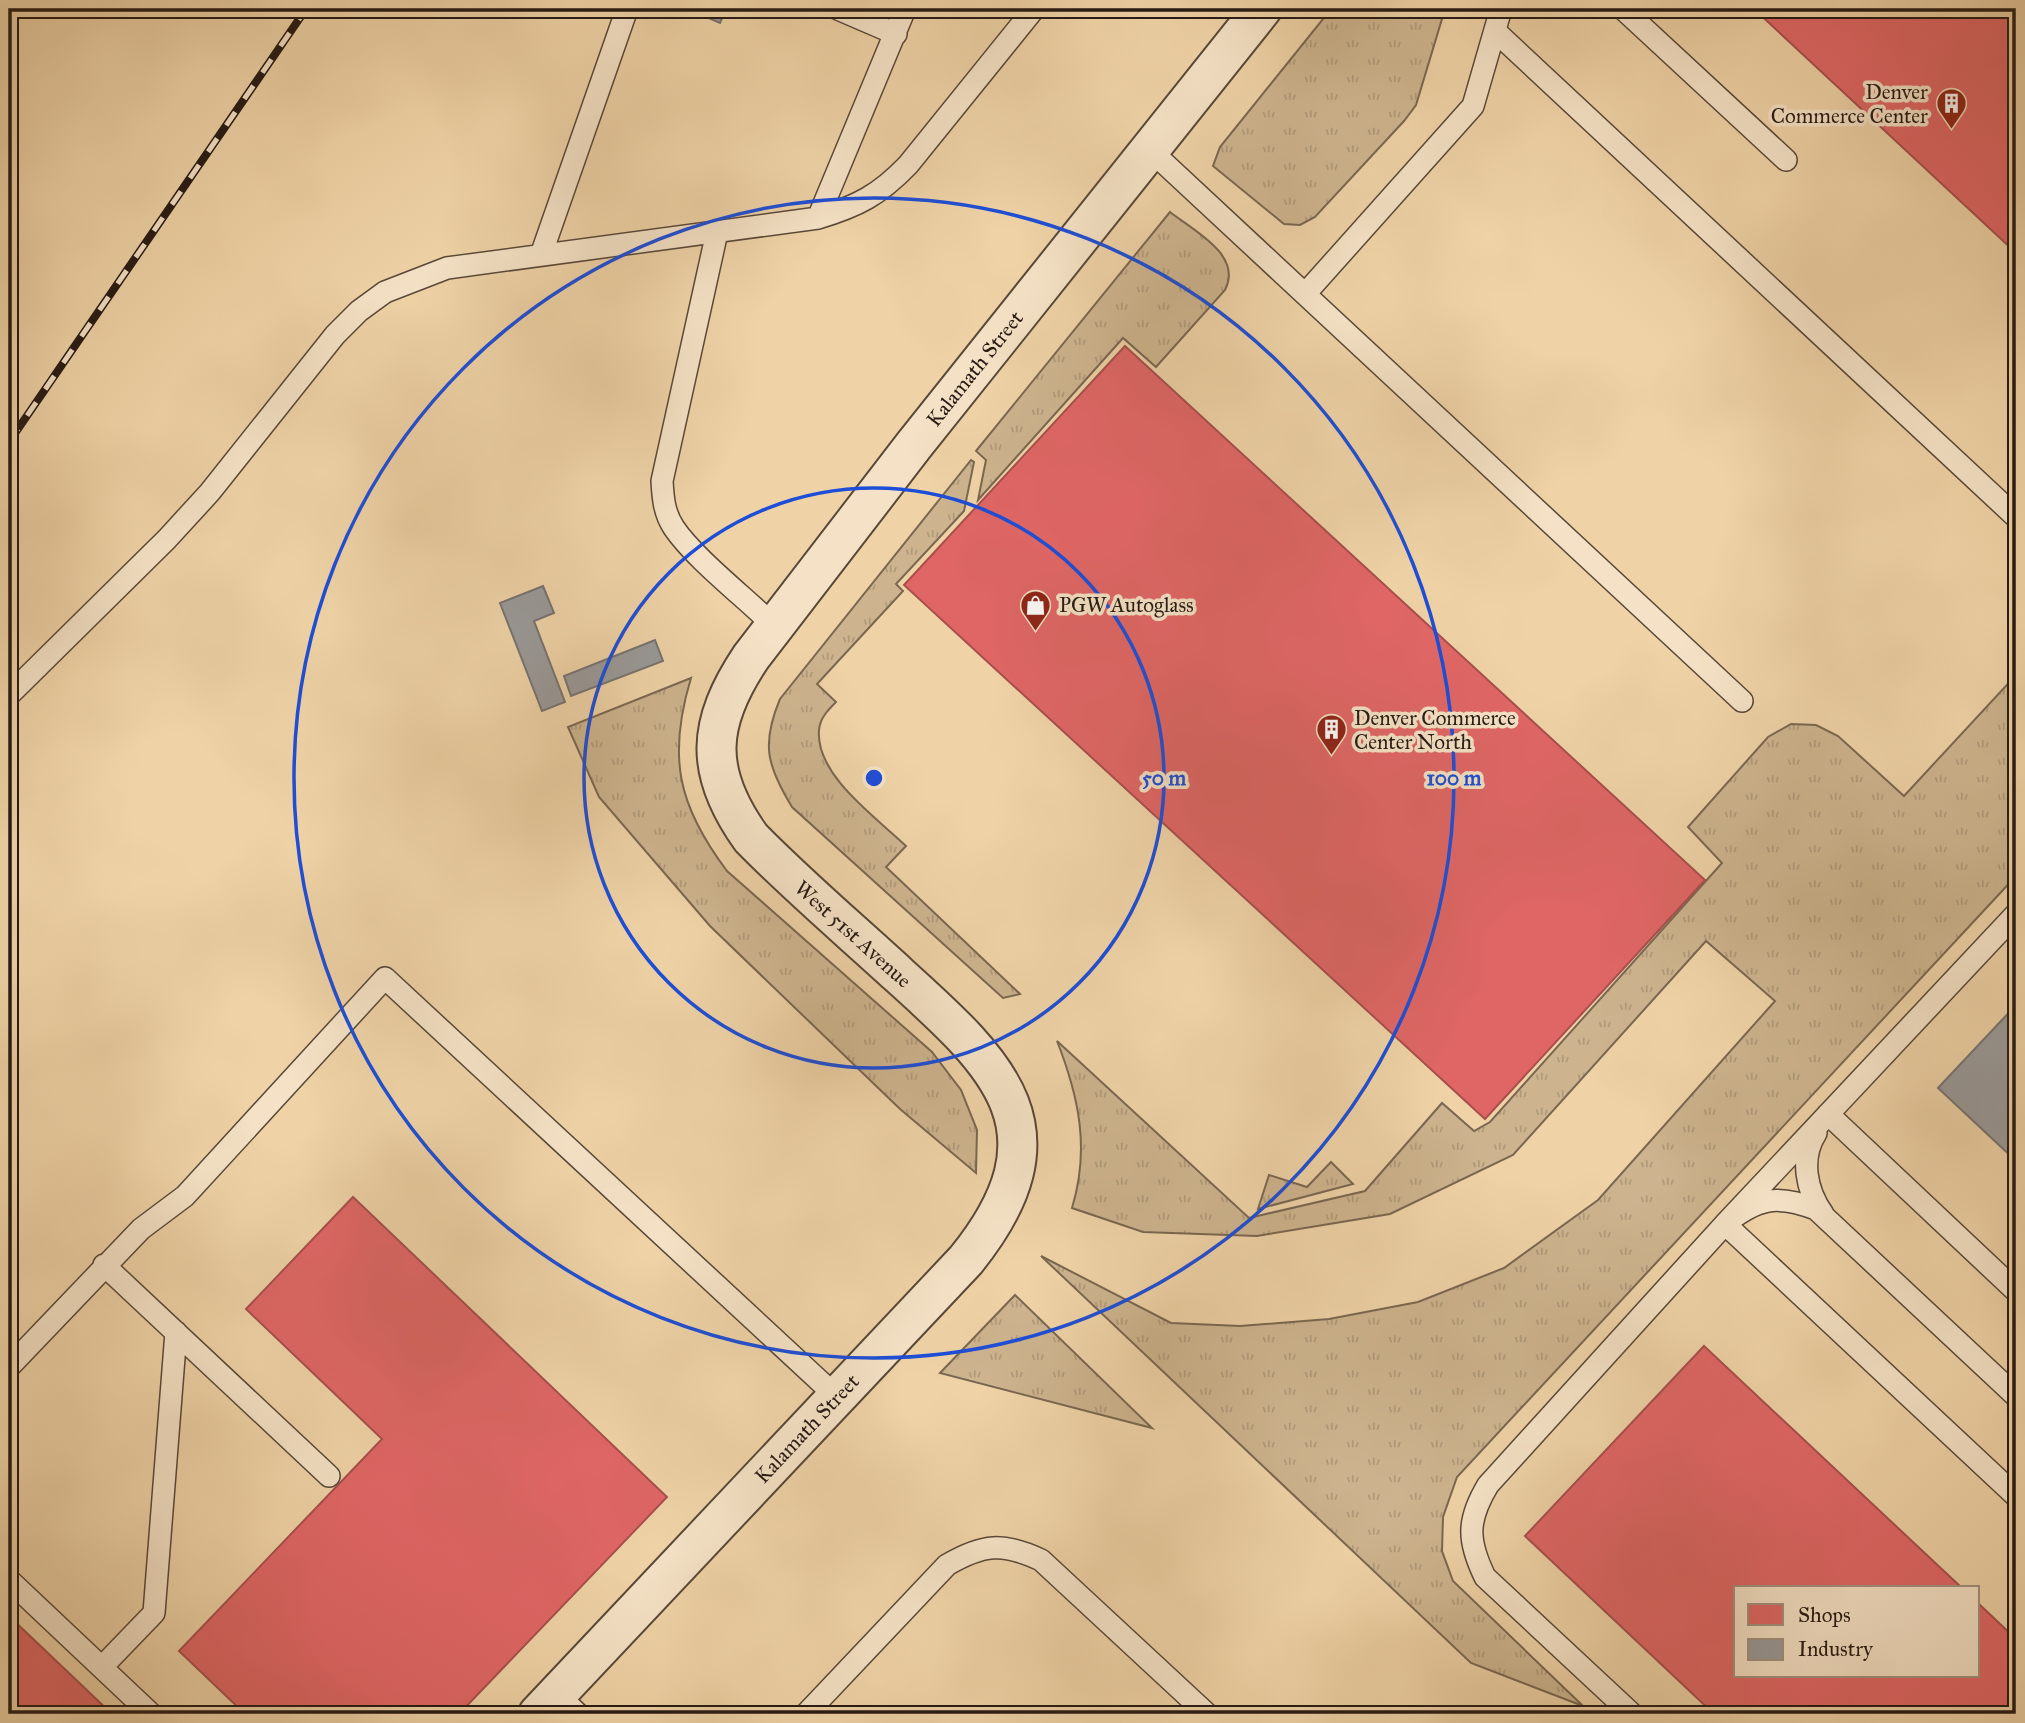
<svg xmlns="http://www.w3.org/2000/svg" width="2025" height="1723" font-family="'IM FELL Great Primer',serif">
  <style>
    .grass { fill: url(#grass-tufts); stroke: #7a6751; stroke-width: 2 }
    .shops { fill: #e06666; stroke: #a84f4d; stroke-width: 2 }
    .industry { fill: #999; stroke: #767371; stroke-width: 2 }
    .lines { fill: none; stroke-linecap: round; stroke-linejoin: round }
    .lane-casing { stroke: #584839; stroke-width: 24 }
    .street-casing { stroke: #584839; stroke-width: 42 }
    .lane { stroke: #f5e2c6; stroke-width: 21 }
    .street { stroke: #f5e2c6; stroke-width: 38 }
    .rail-casing { stroke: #261a14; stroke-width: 8 }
    .rail { stroke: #f5e2c6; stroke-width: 5; stroke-dasharray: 16; stroke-linecap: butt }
    .ring { fill: none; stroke: #1d4ed8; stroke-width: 3.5 }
    .labels { text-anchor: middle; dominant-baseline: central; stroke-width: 7; stroke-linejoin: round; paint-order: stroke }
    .poi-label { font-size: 21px; fill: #261a14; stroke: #f5e2c6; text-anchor: start }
    .street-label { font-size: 21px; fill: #261a14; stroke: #f5e2c6 }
    .centre { fill: #1d4ed8; stroke: #f5e2c6; stroke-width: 3.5 }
    .ring-label { font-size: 21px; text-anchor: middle; font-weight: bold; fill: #1d4ed8; stroke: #f5e2c6; stroke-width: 7; stroke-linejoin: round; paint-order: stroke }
  </style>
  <defs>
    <pattern id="grass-tufts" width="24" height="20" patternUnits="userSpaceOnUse" patternTransform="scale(1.75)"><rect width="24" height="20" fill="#cdb48e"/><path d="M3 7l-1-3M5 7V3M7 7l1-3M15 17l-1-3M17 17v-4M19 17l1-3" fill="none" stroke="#b09a7a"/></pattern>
  </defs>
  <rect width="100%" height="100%" fill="#efd3a7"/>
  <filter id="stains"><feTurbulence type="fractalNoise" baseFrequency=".00286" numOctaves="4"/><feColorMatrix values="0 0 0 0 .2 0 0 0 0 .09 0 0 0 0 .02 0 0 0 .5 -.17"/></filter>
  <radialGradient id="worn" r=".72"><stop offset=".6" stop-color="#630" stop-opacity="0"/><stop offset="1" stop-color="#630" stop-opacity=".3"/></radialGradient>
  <path class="grass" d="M 1331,9 L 1445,9 L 1416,105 L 1404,121 L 1315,217 L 1300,225 L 1284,224 L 1213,166 L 1220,147 Z
    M 1170,212 C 1194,231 1243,255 1225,290 L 1156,367 L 1123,338 L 978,500 L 986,460 L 976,451 Z
    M 971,460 L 974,462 L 964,511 L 896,584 L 903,591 L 817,684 L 836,702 C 828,710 820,718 819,730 C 815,775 877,818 906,846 L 886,867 L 1020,994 L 1003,998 L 792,807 C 767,766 761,744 780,699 Z
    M 2016,675 L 2016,876 L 1457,1477 L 1443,1517 L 1442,1551 L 1453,1581 L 1583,1706 L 1471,1663 L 1041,1256 L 1171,1323 L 1240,1326 L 1329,1319 L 1418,1302 L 1504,1268 L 1598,1200 L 1775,1001 L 1706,941 L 1513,1155 L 1390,1214 L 1257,1236 L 1143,1232 L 1072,1208 C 1090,1149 1079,1097 1057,1041 L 1249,1218 L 1365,1191 L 1442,1103 L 1474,1131 L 1490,1122 L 1722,863 L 1688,827 L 1768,737 L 1791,724 L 1816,725 L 1838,736 L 1904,796 Z
    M 691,678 C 667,757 678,806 727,871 L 932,1052 L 961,1090 L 977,1130 L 976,1173 L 900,1109 L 710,926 L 599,797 L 568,727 Z
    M 1331,1162 L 1353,1184 L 1258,1209 L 1269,1175 L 1307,1187 Z
    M 1015,1295 L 1152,1428 L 940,1373 Z"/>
  <path class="shops" d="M 1754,9 L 2016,9 L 2016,253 Z
    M 1125,346 L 1705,880 L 1485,1119 L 904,585 Z
    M 353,1197 L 667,1497 L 459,1714 L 245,1714 L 179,1651 L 382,1439 L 246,1309 Z
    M 1704,1346 L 1962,1588 L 1736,1588 L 1736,1676 L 1978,1676 L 1978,1603 L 2016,1639 L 2016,1714 L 1714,1714 L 1525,1536 Z
    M 9,1616 L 112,1714 L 16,1714 L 9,1707 Z"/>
  <path class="industry" d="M 710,9 L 726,9 L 720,23 L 706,17 Z
    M 543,586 L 554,613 L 534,621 L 565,702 L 542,711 L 500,603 Z
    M 655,640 L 663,661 L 571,696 L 564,676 Z
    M 2016,1005 L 2016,1161 L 1938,1088 Z"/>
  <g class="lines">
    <defs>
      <path id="lane" d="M 838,9 L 896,34
        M 1623,9 L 1786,160
        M 1495,31 L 2016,517
        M 1149,149 L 1742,701
        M 818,218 L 905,9
        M 717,232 L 662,481 C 663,498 664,513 674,528 C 695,559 747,599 775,627
        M 541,255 L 627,9
        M 1305,294 L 1473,106 L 1501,9
        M 9,695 L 167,539 L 210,492 L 335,335 L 359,311 L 385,292 L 447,268 L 818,218 C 858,206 879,195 908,165 L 1034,9
        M 2016,914 L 1725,1224 L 2016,1496
        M 1828,1114 L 2016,1291
        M 1816,1133 C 1800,1158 1806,1190 1823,1214
        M 104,1265 L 329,1476
        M 9,1367 L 141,1229 L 185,1196 L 385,978 L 838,1398
        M 9,1580 L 151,1714
        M 102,1667 L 154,1613 L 176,1332
        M 557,1694 L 578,1714
        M 806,1714 L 947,1565 C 983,1544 1003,1542 1041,1560 L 1207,1714
        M 1632,1714 L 1485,1577 C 1467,1540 1467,1520 1488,1485 L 1725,1224 C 1757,1198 1777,1194 1816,1209 L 2016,1396"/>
      <g id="street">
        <path id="s1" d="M 538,1714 L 966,1260 C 1070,1131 1000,1066 900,976 C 850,930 798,886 751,838 C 703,771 707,723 751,657 L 914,445 L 1262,9"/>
      </g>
    </defs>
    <use href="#lane" class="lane-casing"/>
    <use href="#street" class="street-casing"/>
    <use href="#lane" class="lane"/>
    <use href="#street" class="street"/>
    <defs>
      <path id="rail" d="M 9,442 L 306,9"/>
    </defs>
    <use href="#rail" class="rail-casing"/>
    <use href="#rail" class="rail"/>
  </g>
  <g class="ring">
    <circle cx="874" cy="778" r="290"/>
    <circle cx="874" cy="778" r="580"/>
  </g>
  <defs>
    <symbol id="building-pin" viewBox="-11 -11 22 30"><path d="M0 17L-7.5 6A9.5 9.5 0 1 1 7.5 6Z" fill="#8f2418" stroke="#f5e2c6"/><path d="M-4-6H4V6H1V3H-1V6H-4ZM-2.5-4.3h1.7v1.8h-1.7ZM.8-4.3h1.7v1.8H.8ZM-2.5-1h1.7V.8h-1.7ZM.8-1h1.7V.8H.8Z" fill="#fff"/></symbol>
    <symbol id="shop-pin" viewBox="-11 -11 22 30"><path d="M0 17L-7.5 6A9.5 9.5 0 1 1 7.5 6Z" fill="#8f2418" stroke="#f5e2c6"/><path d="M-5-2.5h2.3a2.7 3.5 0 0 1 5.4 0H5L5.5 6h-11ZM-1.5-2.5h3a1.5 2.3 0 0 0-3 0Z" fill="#fff"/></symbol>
  </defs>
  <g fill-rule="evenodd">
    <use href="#building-pin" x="1934" y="86" width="35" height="47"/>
    <use href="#shop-pin" x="1018" y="588" width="35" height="47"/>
    <use href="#building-pin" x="1314" y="712" width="35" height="47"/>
  </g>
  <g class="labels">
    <g class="poi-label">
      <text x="1928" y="92" text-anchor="end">Denver<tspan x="1928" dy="24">Commerce Center</tspan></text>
      <text x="1059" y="605">PGW Autoglass</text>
      <text x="1354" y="718">Denver Commerce<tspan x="1354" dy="24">Center North</tspan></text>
    </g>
    <g class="street-label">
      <text stroke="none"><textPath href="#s1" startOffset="1729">Kalamath Street</textPath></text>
      <text transform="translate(853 934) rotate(42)">West 51st Avenue</text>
      <text stroke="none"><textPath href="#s1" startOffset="392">Kalamath Street</textPath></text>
    </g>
  </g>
  <circle cx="874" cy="778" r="10" class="centre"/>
  <g class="ring-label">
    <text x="1164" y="785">50 m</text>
    <text x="1454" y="785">100 m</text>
  </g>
  <rect width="2025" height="1723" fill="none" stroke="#efd3a7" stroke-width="35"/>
  <rect x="10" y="10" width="2004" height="1702" fill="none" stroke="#261a14" stroke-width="3.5"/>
  <rect x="18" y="18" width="1990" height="1688" fill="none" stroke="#261a14" stroke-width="2"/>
  <rect x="1734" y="1586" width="245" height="91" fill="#f5e2c6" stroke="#a2927f" stroke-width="2"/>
  <rect x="1748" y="1604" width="35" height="21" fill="#e06666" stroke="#a2927f" stroke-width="2"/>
  <text x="1798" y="1622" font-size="21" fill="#261a14">Shops</text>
  <rect x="1748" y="1639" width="35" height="21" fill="#999999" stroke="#a2927f" stroke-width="2"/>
  <text x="1798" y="1656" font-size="21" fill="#261a14">Industry</text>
  <rect width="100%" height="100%" filter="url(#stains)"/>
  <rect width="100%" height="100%" fill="url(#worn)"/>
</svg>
